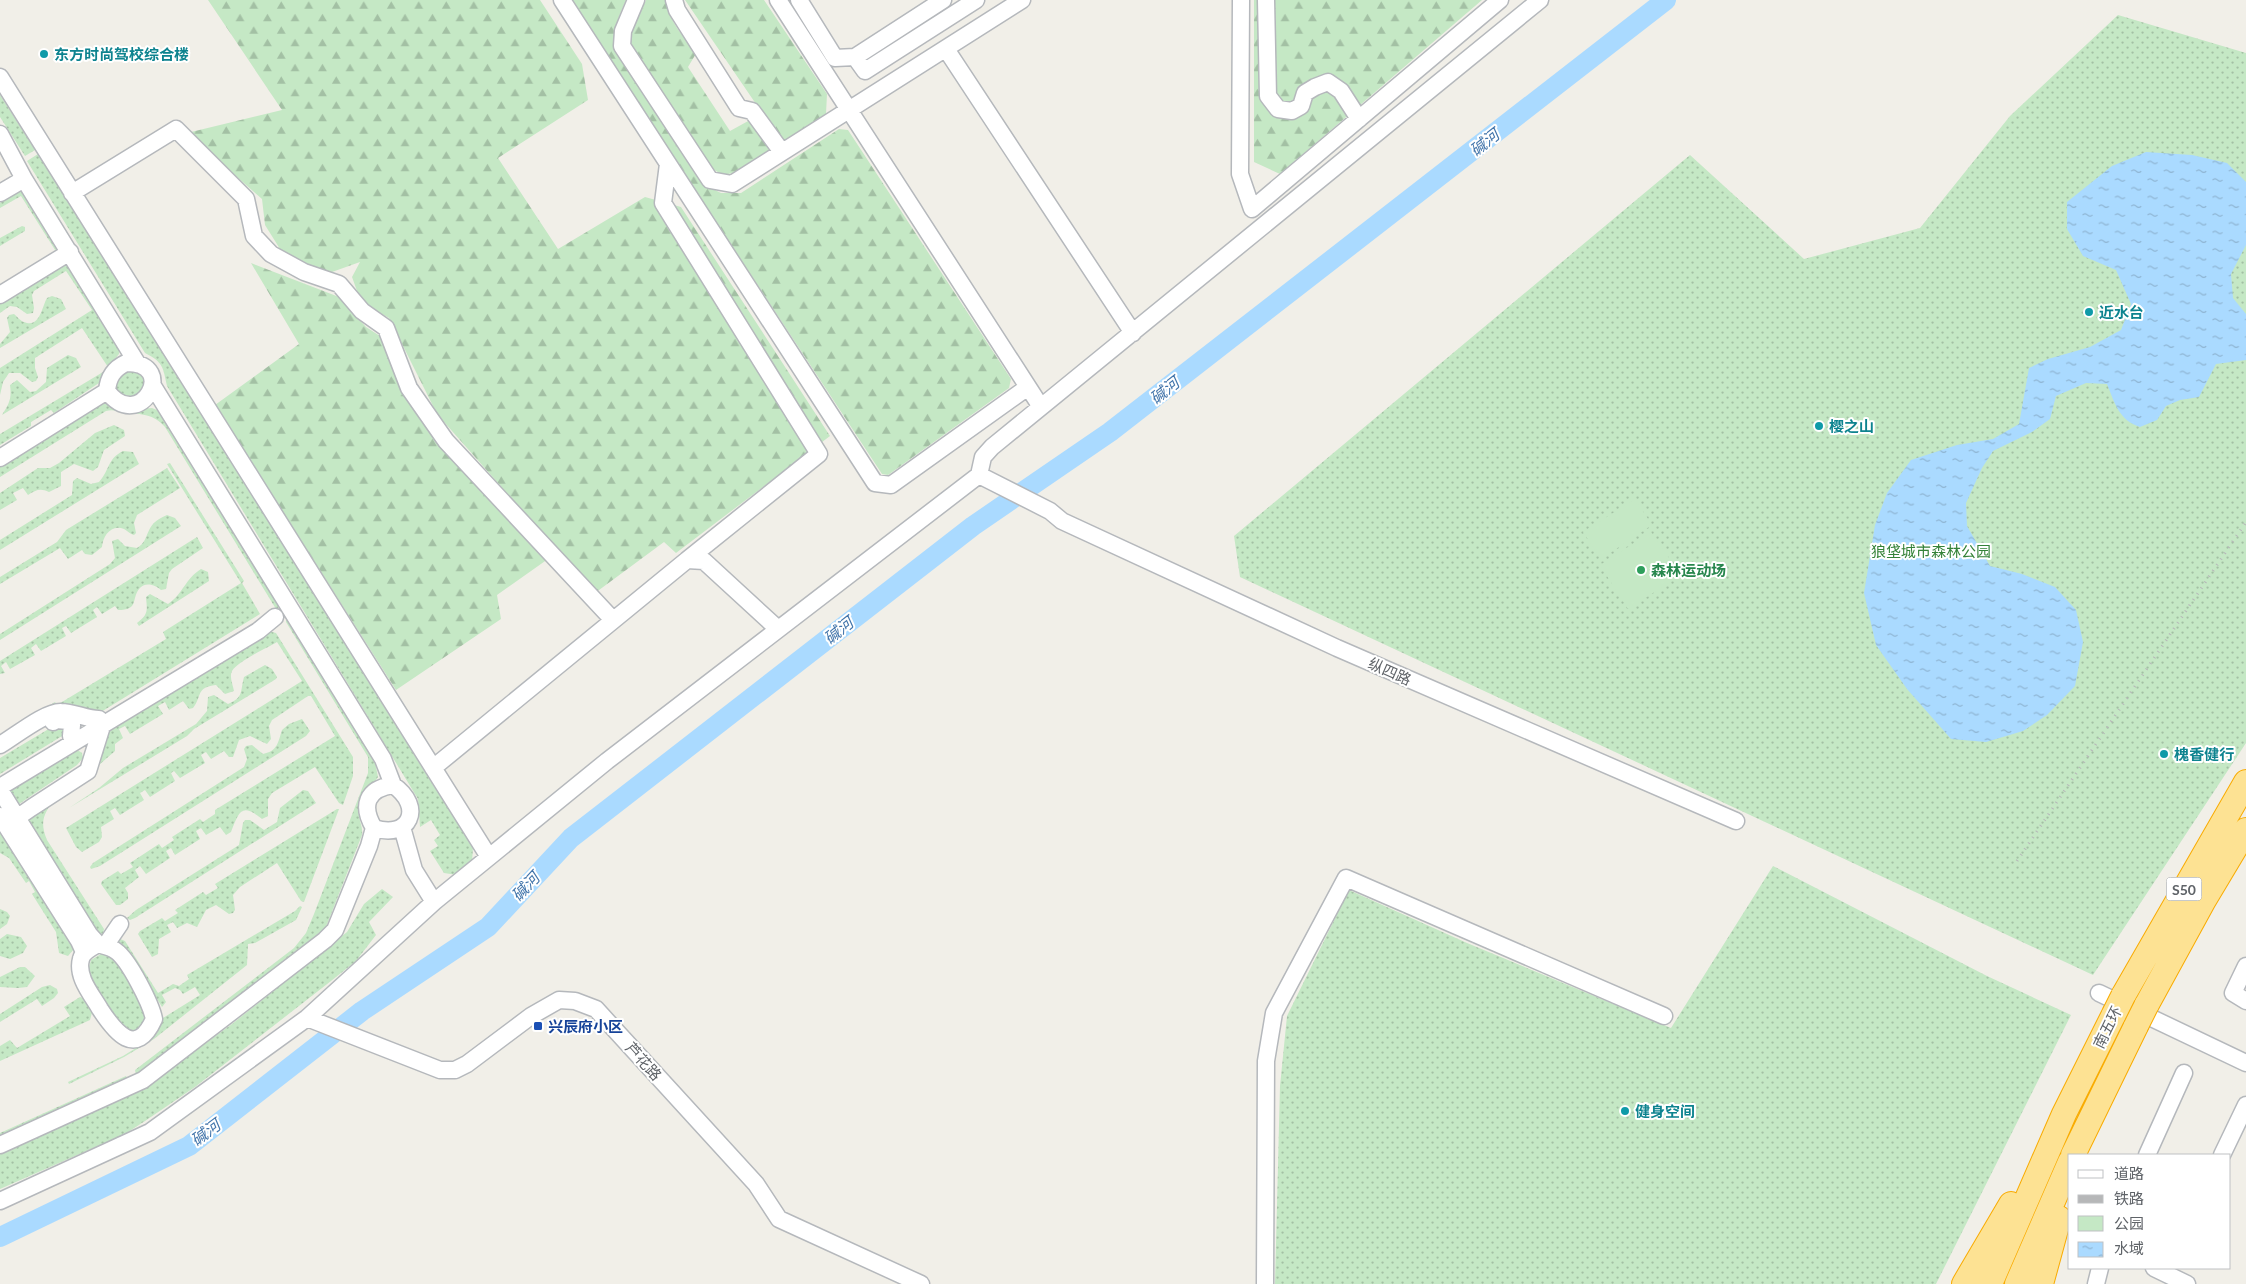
<svg xmlns="http://www.w3.org/2000/svg" width="2246" height="1284" font-family="Lato,'Noto Sans SC',sans-serif">
  <style>
    .green { fill: url(#green-dots) }
    .forest { fill: url(#forest-firs) }
    .pitch { fill: #c5e8c5 }
    .water { fill: url(#water-ripples) }
    .lines { fill: none; stroke-linecap: round; stroke-linejoin: round }
    .river { stroke: #aadaff; stroke-width: 20 }
    .minor-casing { stroke: #b5b8bc; stroke-width: 19 }
    .highway-casing { stroke: #f9ab00; stroke-width: 26 }
    .minor { stroke: #fff; stroke-width: 16 }
    .highway { stroke: #fde293; stroke-width: 24 }
    .rail { stroke: #b6b7b8; stroke-width: 3; stroke-dasharray: 1 6; stroke-linecap: butt }
    .highway-bridge-casing { stroke: #f9ab00; stroke-width: 26; stroke-linecap: butt }
    .highway-bridge { stroke: #fde293; stroke-width: 24 }
    .culture-dot { fill: #0f9aa8; stroke: #fff; stroke-width: 2 }
    .leisure-dot { fill: #2e9e5b; stroke: #fff; stroke-width: 2 }
    .transit-dot { fill: #1a4fb4; stroke: #fff; stroke-width: 2 }
    .labels { text-anchor: middle; dominant-baseline: central; stroke-width: 4; stroke-linejoin: round; paint-order: stroke }
    .shield { fill: #fff; stroke: #8f9295; stroke-width: 1 }
    .shield-label { font-size: 14px; font-weight: bold; fill: #5f6368 }
    .culture-label { font-size: 15px; font-weight: bold; fill: #0d838f; stroke: #fff; text-anchor: start }
    .park-label { font-size: 15px; fill: #348238; stroke: #fff }
    .leisure-label { font-size: 15px; font-weight: bold; fill: #27864d; stroke: #fff; text-anchor: start }
    .street-label { font-size: 15px; fill: #5f6368; stroke: #fff }
    .transit-label { font-size: 15px; font-weight: bold; fill: #164399; stroke: #fff; text-anchor: start }
    .water-label { font-size: 16px; font-style: italic; fill: #4174aa; stroke: #fff }
  </style>
  <defs>
    <pattern id="green-dots" width="8" height="8" patternUnits="userSpaceOnUse" patternTransform="scale(1.25)"><rect width="8" height="8" fill="#c5e8c5"/><path d="M2 2h.1M6 6h.1" fill="none" stroke="#a3c0a4" stroke-width="1.8" stroke-linecap="round"/></pattern>
    <pattern id="forest-firs" width="22" height="20" patternUnits="userSpaceOnUse" patternTransform="scale(1.25)"><rect width="22" height="20" fill="#c5e8c5"/><path d="M5 1l3.5 6h-7zM16 11l3.5 6h-7z" fill="#a3c0a4"/></pattern>
    <pattern id="water-ripples" width="26" height="14" patternUnits="userSpaceOnUse" patternTransform="scale(1.25)"><rect width="26" height="14" fill="#aadaff"/><path d="M2 4q2-2 4 0t4 0M15 11q2-2 4 0t4 0" fill="none" stroke="#8eb4d2"/></pattern>
  </defs>
  <rect width="100%" height="100%" fill="#f1efe8"/>
  <path class="green" d="M 2118,15 L 2246,53 L 2246,743 L 2093,975 L 1240,577 L 1234,536 L 1690,155 L 1804,259 L 1920,228 L 2010,116 Z
    M 0,95 L 35,150 L 25,156 L 0,117 Z
    M 38,154 L 435,788 L 468,834 L 473,847 L 472,862 L 457,875 L 444,873 L 430,851 L 438,846 L 434,840 L 440,835 L 431,820 L 420,827 L 418,799 L 167,386 C 163,367 163,362 145,353 L 27,161 Z
    M 21,190 L 60,252 L 57,253 L 21,196 L 0,208 L 0,203 Z
    M 22,226 L 25,227 L 25,231 L 0,246 L 0,238 Z
    M 64,262 L 69,263 L 72,268 L 72,273 L 119,348 L 119,354 L 108,367 L 82,328 L 35,358 L 35,368 L 38,377 L 36,381 L 32,382 L 20,373 L 9,373 L 3,382 L 0,395 L 0,368 L 92,310 L 66,271 L 34,291 L 32,295 L 34,308 L 33,313 L 27,314 L 17,307 L 10,306 L 0,313 L 0,301 Z
    M 52,296 L 61,299 L 66,309 L 0,348 L 0,344 L 10,332 L 7,318 L 9,315 L 14,314 C 17,316 20,321 24,322 C 40,329 42,306 47,298 Z
    M 68,355 L 76,358 L 81,367 L 2,415 C 9,404 12,399 10,385 L 17,380 L 30,392 L 36,391 L 46,382 L 47,368 Z
    M116 384a14 14 0 1 1 28 0a14 14 0 1 1-28 0Z
    M 103,372 L 99,383 L 54,413 L 51,410 L 31,422 L 31,426 L 0,445 L 0,434 Z
    M 106,401 L 141,409 L 152,408 L 157,410 L 164,418 L 281,606 L 276,609 L 165,427 C 154,414 141,414 126,413 C 118,412 114,409 106,411 L 0,477 L 0,465 Z
    M 114,425 L 124,430 L 125,436 L 104,450 L 98,467 L 93,471 L 74,464 L 61,472 L 61,486 L 49,492 C 40,488 36,490 28,495 L 23,488 L 13,493 L 17,500 L 0,510 L 0,493 L 38,468 L 50,468 L 59,463 L 95,433 Z
    M 123,451 L 133,452 L 139,464 L 0,550 L 0,540 L 72,495 L 73,481 L 77,478 L 91,484 L 99,482 C 110,470 107,459 123,451 Z
    M 170,463 L 244,581 L 242,583 L 260,614 L 101,712 L 0,736 L 55,702 L 57,705 L 166,639 L 163,632 L 241,583 L 167,464 Z
    M 167,468 L 180,488 L 137,515 L 134,523 L 136,533 L 134,535 C 130,534 128,531 124,529 C 111,524 103,536 102,547 L 92,555 L 85,554 L 82,550 L 68,559 L 60,548 L 0,584 L 0,577 L 57,542 L 66,530 Z
    M 167,515 L 175,518 L 181,526 L 0,640 L 0,634 L 110,564 L 115,558 L 112,541 L 118,539 L 125,546 L 137,548 C 152,539 142,525 167,515 Z
    M 197,537 L 203,548 L 172,569 L 169,573 L 166,589 L 161,590 C 156,585 145,581 139,589 C 131,600 139,610 118,610 L 115,606 L 102,614 L 97,607 L 93,610 L 97,617 L 71,633 L 66,626 L 62,628 L 66,636 L 41,651 L 36,644 L 31,648 L 35,655 L 10,669 L 6,662 L 1,666 L 5,673 L 0,674 L 0,661 Z
    M 201,569 L 208,572 L 209,581 L 139,626 L 137,623 C 149,614 147,610 146,597 L 150,594 L 168,604 C 183,594 185,579 201,569 Z
    M 286,619 L 289,620 L 375,762 L 378,777 C 369,791 356,797 359,816 C 360,823 363,827 362,835 L 326,927 L 297,952 L 136,1075 L 135,1070 L 294,948 L 306,933 L 314,914 L 368,773 L 368,757 L 286,622 Z
    M 268,631 L 276,633 L 353,757 L 353,776 L 343,805 L 339,803 L 315,767 L 272,793 L 268,799 L 268,816 L 262,819 C 241,802 239,812 231,832 L 226,835 L 220,827 L 206,835 L 201,828 L 196,831 L 200,839 L 175,855 L 171,848 L 166,851 L 170,858 L 146,874 L 140,866 L 135,870 L 139,877 L 125,888 L 128,893 L 128,899 L 120,905 L 116,905 L 101,884 L 102,881 L 118,871 L 121,874 L 133,867 L 130,863 L 159,844 L 162,848 L 174,840 L 172,837 L 200,819 L 203,822 L 215,814 L 215,810 L 335,736 L 311,696 L 308,696 L 272,720 L 269,726 L 271,739 L 267,744 L 250,736 L 239,740 L 233,757 L 229,757 L 224,751 L 211,759 L 206,752 L 201,755 L 205,763 L 180,778 L 174,771 L 171,773 L 175,781 L 150,797 L 145,790 L 140,793 L 144,800 L 120,815 L 115,808 L 110,811 L 114,819 L 101,827 L 102,837 L 99,842 L 82,852 L 76,847 L 66,828 L 302,681 L 277,642 C 267,648 238,661 232,671 C 229,677 233,685 234,691 L 225,694 L 216,685 C 195,688 203,695 193,708 L 189,709 L 183,701 L 169,710 L 165,702 L 158,706 L 163,714 L 130,734 L 125,726 L 119,729 L 123,738 L 115,744 L 115,751 L 99,765 L 106,732 Z
    M 265,665 L 272,669 L 277,677 L 276,679 L 194,729 L 187,736 L 69,808 L 99,788 L 123,768 L 196,724 L 207,711 L 208,697 L 214,695 L 228,704 C 244,697 240,692 244,677 Z
    M 302,719 L 310,731 L 306,736 L 100,866 L 91,869 L 90,867 L 93,863 L 244,767 L 247,759 L 244,749 L 246,746 L 252,745 L 263,754 C 278,751 278,742 282,730 L 289,724 Z
    M 62,724 L 67,733 L 0,774 L 0,758 L 52,727 Z
    M 76,749 L 82,753 L 83,758 L 77,765 L 19,804 L 14,802 L 8,789 Z
    M 303,790 L 308,791 L 316,803 L 135,918 L 130,920 L 127,918 L 136,910 L 239,845 L 243,823 L 245,820 L 250,820 L 264,830 L 277,822 L 280,808 Z
    M 57,797 C 44,812 39,821 47,840 L 104,929 L 103,935 L 95,932 L 26,820 Z
    M 337,809 L 339,809 L 304,902 L 301,901 L 277,863 L 240,887 L 233,895 L 235,910 L 233,913 L 229,914 L 216,905 L 206,910 L 197,927 L 187,923 L 177,928 L 173,922 L 167,925 L 171,932 L 159,939 L 158,954 L 152,957 L 138,934 L 140,931 L 162,918 L 165,921 L 178,913 L 175,910 L 203,892 L 206,895 L 218,888 L 215,884 Z
    M 3,833 L 74,949 L 68,956 L 59,953 L 56,932 L 32,894 L 35,892 L 29,881 L 26,883 L 9,858 L 0,853 L 0,834 Z
    M 1773,866 L 1987,976 L 2071,1015 L 1936,1284 L 1275,1284 L 1280,1086 L 1287,1016 L 1349,890 L 1467,943 L 1671,1028 Z
    M 382,889 L 393,897 L 369,922 L 376,935 L 356,961 L 331,981 L 195,1087 L 145,1121 L 125,1134 L 0,1189 L 0,1154 L 141,1090 L 232,1024 L 347,932 L 364,904 Z
    M 300,906 L 302,907 L 296,920 L 255,943 L 248,944 L 247,965 L 154,1039 L 124,1057 L 69,1084 L 68,1082 L 123,1056 L 144,1043 L 157,1033 L 163,1018 L 200,995 L 195,987 L 183,994 L 180,990 L 175,988 L 162,995 L 166,1002 L 162,1007 L 124,946 L 117,942 L 118,938 L 125,941 L 158,993 L 173,984 L 179,986 L 189,979 L 187,975 L 295,911 Z
    M 0,909 L 7,912 L 10,916 L 7,924 L 0,929 Z
    M 7,934 L 21,937 L 27,946 L 23,953 L 10,959 L 0,956 L 0,939 Z
    M 101,954 C 122,954 139,1002 147,1019 L 137,1031 L 129,1032 L 116,1019 L 90,977 L 88,971 L 91,960 Z
    M 20,967 L 25,967 L 35,976 L 27,987 L 18,988 L 0,987 L 0,977 Z
    M 50,985 L 57,989 L 58,993 L 54,998 L 42,1006 L 37,999 L 0,1022 L 0,1014 L 42,987 Z
    M 80,997 L 86,999 L 93,1009 L 90,1020 L 0,1061 L 0,1046 L 10,1040 L 17,1048 L 70,1016 L 64,1007 Z
    M 126,1076 L 127,1078 L 0,1138 L 0,1133 Z"/>
  <path class="forest" d="M 208,0 L 540,0 L 582,64 L 588,100 L 498,158 L 558,249 L 645,197 L 681,207 L 830,436 L 676,553 L 664,542 L 595,593 L 437,414 L 389,318 L 361,302 L 352,277 L 360,262 L 332,272 L 301,266 L 280,249 L 265,225 L 262,199 L 187,133 L 282,110 Z
    M 570,0 L 626,0 C 618,18 612,31 617,51 L 707,186 L 721,193 L 741,193 L 839,129 L 848,130 L 1011,379 L 1009,388 L 888,475 L 882,474 Z
    M 646,0 L 668,0 C 668,22 684,37 697,52 L 688,67 L 730,131 L 750,120 L 771,149 L 733,173 L 723,175 L 709,167 L 628,41 Z
    M 685,0 L 764,0 L 827,94 L 826,114 L 782,142 Z
    M 1254,0 L 1482,0 L 1280,174 L 1254,162 Z
    M 251,263 L 339,297 L 366,327 L 383,338 L 407,400 L 442,448 L 548,559 L 497,595 L 501,619 L 396,690 L 215,405 L 299,344 Z"/>
  <path class="pitch" d="M 1635,499 L 1652,525 L 1601,559 L 1583,532 Z
    M 1651,532 L 1681,575 L 1628,609 L 1600,565 Z"/>
  <path class="water" d="M 2146,152 L 2192,155 L 2227,163 L 2246,182 L 2246,245 L 2231,274 L 2233,298 L 2246,314 L 2246,360 L 2216,364 L 2199,397 L 2180,400 L 2166,406 L 2157,420 L 2140,427 C 2119,420 2115,404 2107,384 L 2086,383 L 2056,396 L 2050,419 L 2032,432 L 1993,451 L 1982,468 L 1966,503 L 1967,526 L 1990,566 L 2022,574 L 2055,587 L 2076,610 L 2083,642 L 2075,686 L 2047,715 L 2023,731 L 1986,742 L 1951,739 L 1907,689 L 1876,645 L 1864,593 L 1875,525 L 1887,493 L 1911,460 L 1957,445 L 1993,439 L 2019,424 L 2029,368 L 2048,359 L 2090,347 L 2121,330 L 2131,304 L 2116,270 L 2083,256 L 2067,229 L 2067,202 L 2112,166 Z"/>
  <g class="lines">
    <path class="river" d="M 0,1237 L 189,1146 L 362,1011 L 488,927 L 571,838 L 973,526 L 1110,432 L 1666,0"/>
    <defs>
      <path id="minor" d="M 562,0 L 875,483 L 891,485 L 1028,387
        M 636,0 L 623,31 L 622,46 L 710,180 L 732,184 L 1022,0
        M 674,0 L 677,10 L 739,108 L 752,111 L 782,152
        M 778,0 L 1041,407
        M 799,0 L 835,58 L 855,57 L 943,0
        M 1241,0 L 1240,174 L 1252,209 L 1500,0
        M 1266,0 L 1268,96 L 1278,109 L 1292,111 L 1301,106 L 1305,93 L 1315,87 L 1328,82 L 1341,91 L 1359,119
        M 946,49 L 1133,333
        M 855,57 L 865,71 L 976,0
        M 0,77 L 489,857
        M 0,134 L 24,179
        M 668,164 L 663,203 L 819,454 L 687,560
        M 0,193 L 24,179 L 137,363
        M 72,193 L 176,129 L 246,199 L 254,236 L 271,254 L 304,272 L 339,284 L 362,311 L 386,328 L 409,388 L 446,441 L 613,620
        M 0,295 L 70,252
        M 126,363 C 180,362 140,435 107,391 C 108,378 113,369 126,363 Z
        M 153,386 L 383,759 L 393,785
        M 0,458 L 107,391
        M 979,475 L 1050,511 L 1062,521 L 1337,648 L 1736,821
        M 53,722 L 56,720 L 69,721 L 72,725 L 71,736
        M 0,745 C 14,737 46,711 61,712 C 74,712 86,719 99,719
        M 433,768 L 687,560 L 704,561 L 778,629
        M 393,785 C 425,807 409,840 374,828 C 361,806 366,789 393,785 Z
        M 0,787 L 258,631 L 275,617
        M 0,790 L 89,934 L 98,944
        M 0,816 L 79,941 L 84,952
        M 18,821 L 21,815 L 31,808 L 88,771 L 102,726
        M 402,827 L 414,870 L 434,902
        M 98,944 C 104,946 111,947 116,951 C 129,960 151,1004 154,1019 C 136,1059 115,1032 100,1009 C 92,995 76,977 81,959 C 83,951 91,948 98,944 Z
        M 105,946 L 120,924
        M 2246,966 L 2233,993 L 2246,1001
        M 2099,993 L 2246,1063
        M 307,1018 L 440,1070 L 455,1070 L 467,1064 L 531,1016 L 559,1000 L 575,1001 L 596,1009 L 756,1184 L 779,1219 L 921,1284
        M 0,1145 L 143,1080 L 325,940 L 335,930 L 369,846 L 374,828
        M 2147,1155 L 2184,1073
        M 2222,1155 L 2246,1105
        M 0,1201 L 150,1132 L 307,1018 L 434,902 L 607,761 L 979,475 L 983,457 L 992,447 L 1540,0
        M 2154,1268 L 2187,1284
        M 1265,1284 L 1266,1061 L 1274,1013 L 1346,878 L 1664,1016
        M 2096,1284 L 2100,1268"/>
      <path id="highway" d="M 2123,996 L 2246,782
        M 2146,1006 L 2204,900 L 2246,830
        M 2073,1155 L 2136,1026
        M 1964,1284 L 2011,1204
        M 1990,1284 L 2064,1114 L 2114,1014
        M 2017,1284 L 2070,1162
        M 2041,1284 L 2059,1218"/>
    </defs>
    <use href="#minor" class="minor-casing"/>
    <use href="#highway" class="highway-casing"/>
    <use href="#minor" class="minor"/>
    <use href="#highway" class="highway"/>
    <path class="rail" d="M 2017,861 L 2246,522"/>
    <defs>
      <path id="highway-bridge" d="M 2114,1014 L 2123,996
        M 2136,1026 L 2146,1006"/>
    </defs>
    <use href="#highway-bridge" class="highway-bridge-casing"/>
    <use href="#highway-bridge" class="highway-bridge"/>
  </g>
  <g class="culture-dot">
    <circle cx="44" cy="54" r="5"/>
    <circle cx="2089" cy="312" r="5"/>
    <circle cx="1819" cy="426" r="5"/>
    <circle cx="2164" cy="754" r="5"/>
    <circle cx="1625" cy="1111" r="5"/>
  </g>
  <circle class="leisure-dot" cx="1641" cy="570" r="5"/>
  <rect class="transit-dot" x="533" y="1021" width="10" height="10" rx="2.5"/>
  <g class="labels">
    <rect class="shield" x="2166.5" y="877.5" width="35" height="23" rx="4"/>
    <g class="shield-label">
      <text x="2184" y="889">S50</text>
    </g>
    <g class="culture-label">
      <text x="54" y="54">东方时尚驾校综合楼</text>
      <text x="2099" y="312">近水台</text>
      <text x="1829" y="426">樱之山</text>
      <text x="2174" y="754">槐香健行</text>
      <text x="1635" y="1111">健身空间</text>
    </g>
    <g class="park-label">
      <text x="1931" y="551">狼垡城市森林公园</text>
    </g>
    <g class="leisure-label">
      <text x="1651" y="570">森林运动场</text>
    </g>
    <g class="street-label">
      <text transform="translate(1390 671) rotate(24)">纵四路</text>
      <text transform="translate(2107 1027) rotate(-64)">南五环</text>
      <text transform="translate(644 1061) rotate(48)">芦花路</text>
    </g>
    <g class="transit-label">
      <text x="548" y="1026">兴辰府小区</text>
    </g>
    <g class="water-label">
      <text transform="translate(1484 142) rotate(-38)">碱河</text>
      <text transform="translate(1164 390) rotate(-38)">碱河</text>
      <text transform="translate(838 630) rotate(-38)">碱河</text>
      <text transform="translate(525 886) rotate(-47)">碱河</text>
      <text transform="translate(205 1132) rotate(-37)">碱河</text>
    </g>
  </g>
  <rect x="2068" y="1154" width="162" height="115" fill="#ffffff" stroke="#bfc1c3"/>
  <rect x="2078" y="1170" width="25" height="8" fill="#ffffff" stroke="#bfc1c3"/>
  <text x="2114" y="1179" font-size="15" fill="#5f6368">道路</text>
  <rect x="2078" y="1195" width="25" height="8" fill="#b6b7b8" stroke="#bfc1c3"/>
  <text x="2114" y="1204" font-size="15" fill="#5f6368">铁路</text>
  <rect x="2078" y="1216" width="25" height="15" fill="#c5e8c5" stroke="#bfc1c3"/>
  <text x="2114" y="1229" font-size="15" fill="#5f6368">公园</text>
  <rect x="2078" y="1242" width="25" height="15" fill="url(#water-ripples)" stroke="#bfc1c3"/>
  <text x="2114" y="1254" font-size="15" fill="#5f6368">水域</text>
</svg>
